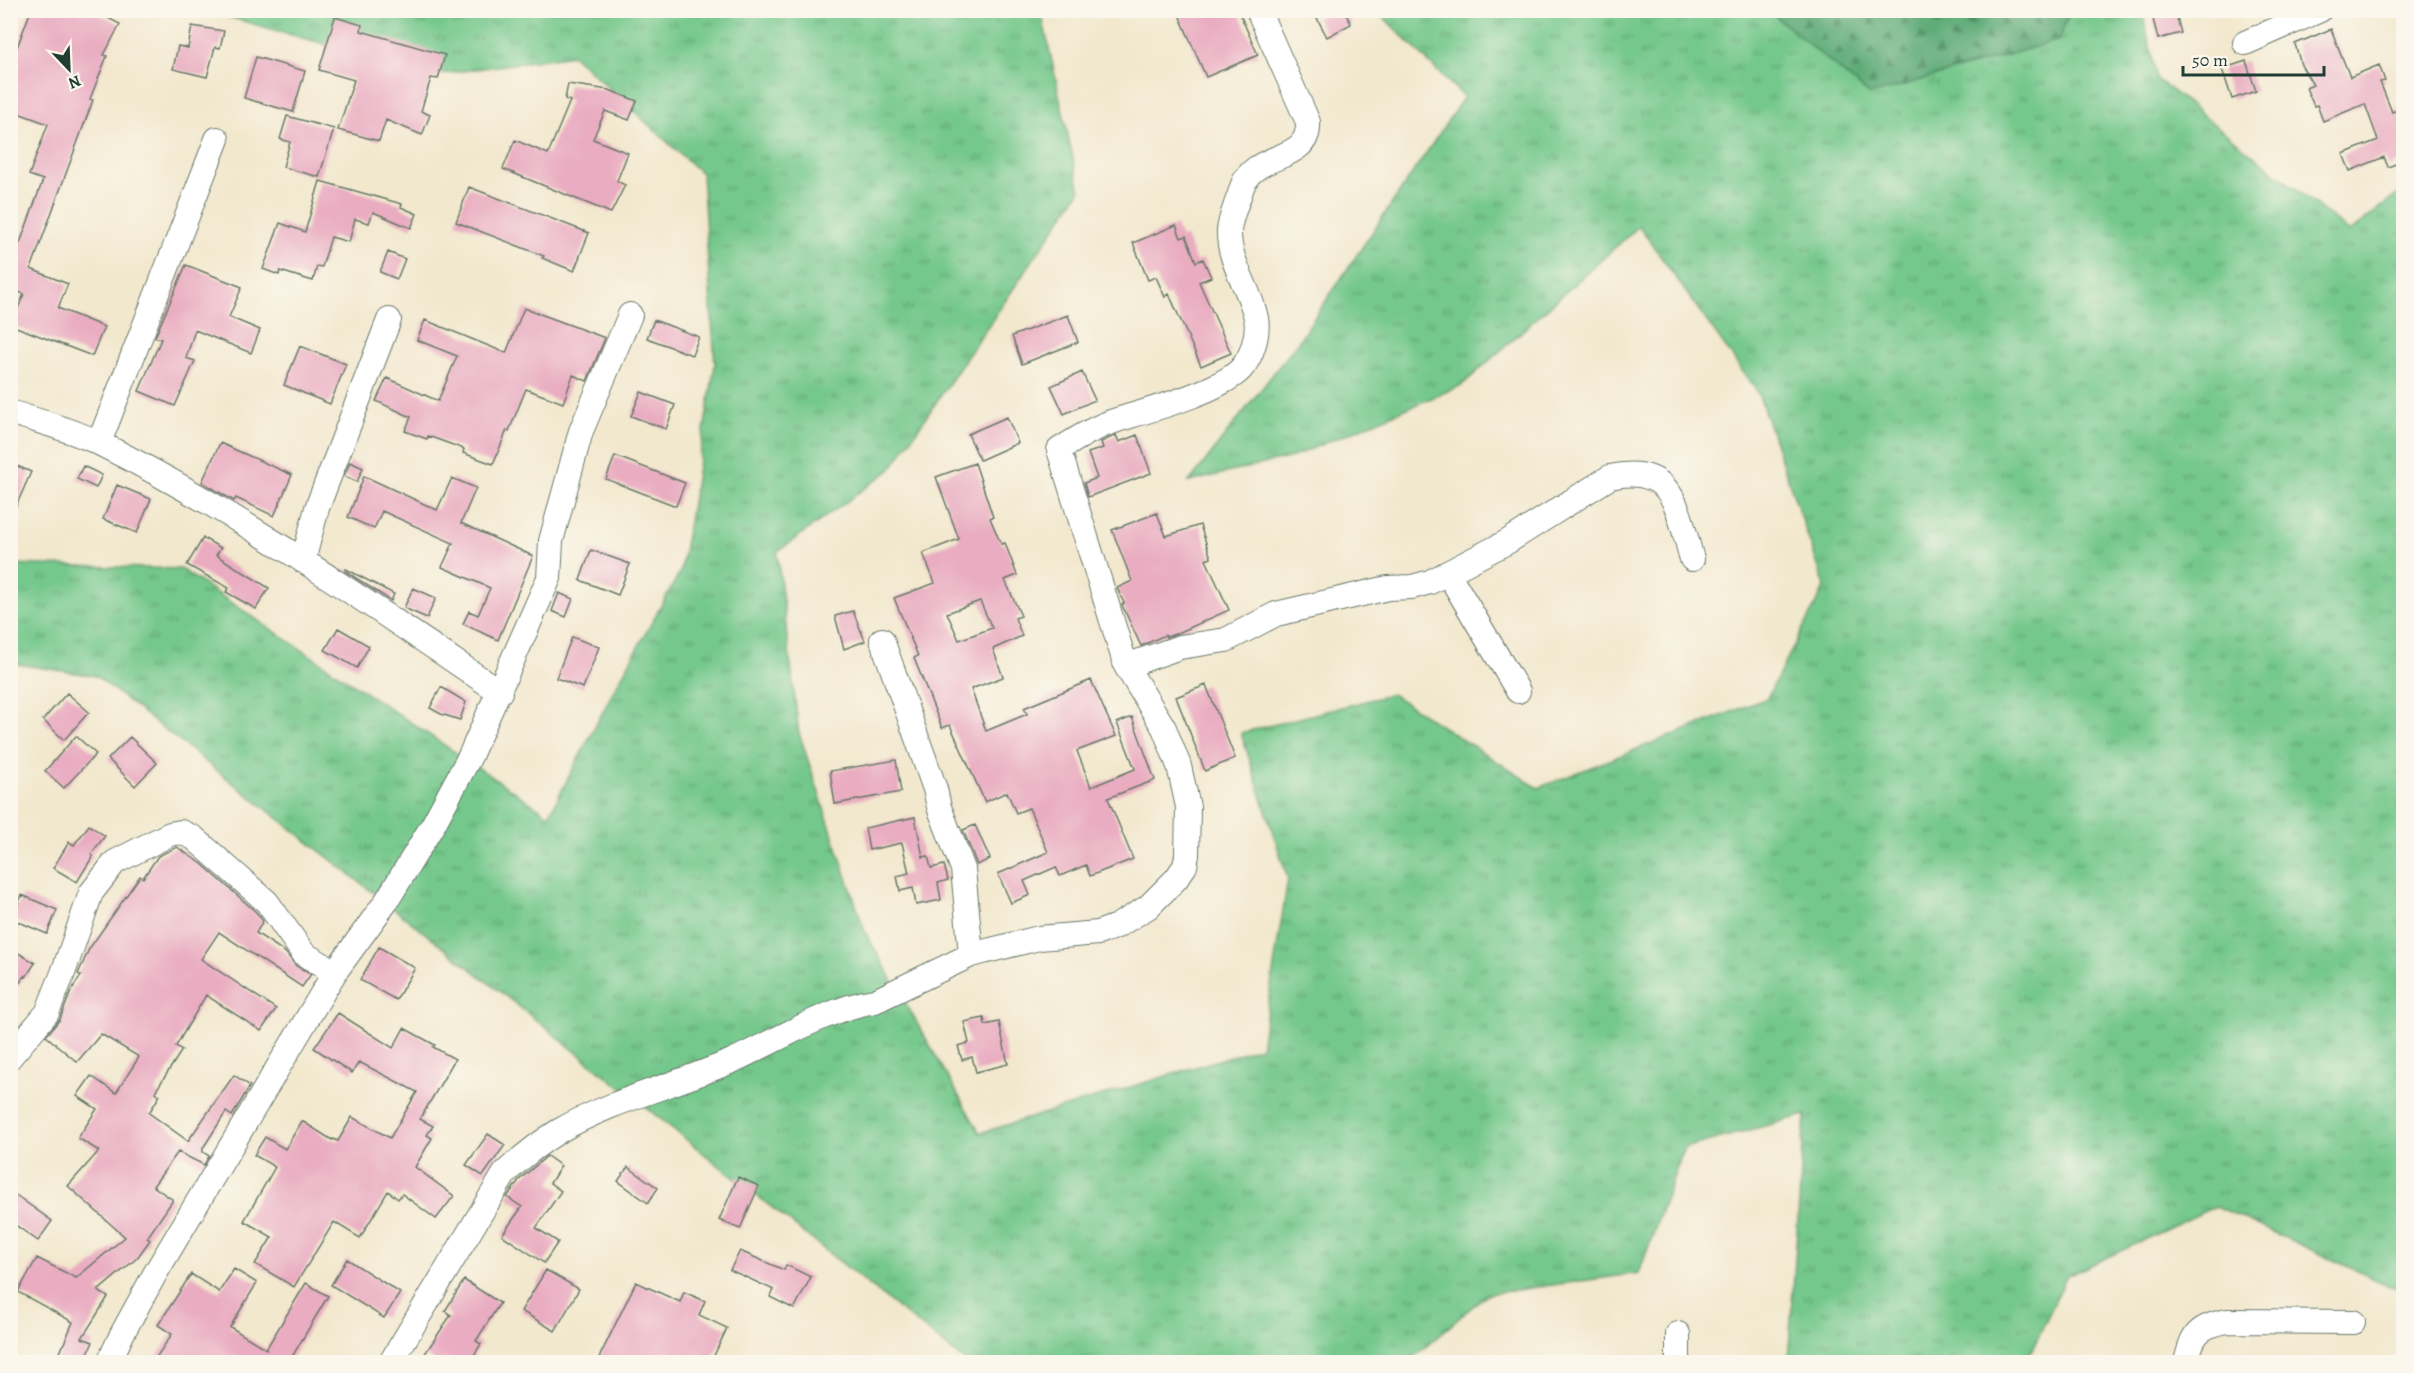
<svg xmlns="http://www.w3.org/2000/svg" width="2414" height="1373" font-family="Alegreya,serif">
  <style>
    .grass { fill: url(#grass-tufts); stroke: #4a8260; stroke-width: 1.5 }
    .forest { fill: url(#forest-firs); stroke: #3f7456; stroke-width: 1.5 }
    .building { fill: #e9acc1; fill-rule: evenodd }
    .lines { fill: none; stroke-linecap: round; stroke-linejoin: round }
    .minor-casing { stroke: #69796a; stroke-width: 26 }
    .minor { stroke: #fff; stroke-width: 24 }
  </style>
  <defs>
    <pattern id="grass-tufts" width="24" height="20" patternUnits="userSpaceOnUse" patternTransform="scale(1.5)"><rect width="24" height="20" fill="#74c88c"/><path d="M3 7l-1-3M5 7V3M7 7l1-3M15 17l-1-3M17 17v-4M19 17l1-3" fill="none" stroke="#5fa473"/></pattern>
    <pattern id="forest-firs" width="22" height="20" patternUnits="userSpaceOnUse" patternTransform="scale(1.5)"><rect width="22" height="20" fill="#5fac78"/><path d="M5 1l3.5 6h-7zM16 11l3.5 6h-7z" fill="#4e8d63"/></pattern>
  </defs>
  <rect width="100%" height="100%" fill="#fbf7ec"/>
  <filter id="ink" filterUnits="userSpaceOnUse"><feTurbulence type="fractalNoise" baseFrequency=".0167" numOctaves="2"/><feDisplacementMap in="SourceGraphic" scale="12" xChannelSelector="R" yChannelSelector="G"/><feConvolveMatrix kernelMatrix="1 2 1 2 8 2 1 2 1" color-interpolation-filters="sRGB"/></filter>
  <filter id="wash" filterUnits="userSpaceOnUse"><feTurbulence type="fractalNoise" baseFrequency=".008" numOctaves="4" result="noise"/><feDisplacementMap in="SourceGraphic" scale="24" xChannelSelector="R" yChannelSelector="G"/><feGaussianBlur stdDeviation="1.35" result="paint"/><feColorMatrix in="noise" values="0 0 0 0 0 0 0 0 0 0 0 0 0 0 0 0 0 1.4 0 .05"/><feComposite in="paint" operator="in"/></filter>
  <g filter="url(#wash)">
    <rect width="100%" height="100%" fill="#f2e8ce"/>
    <path class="grass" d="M 207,11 L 1041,11 L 1080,191 L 890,470 L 777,552 L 799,733 L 865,932 L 980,1133 L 1261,1047 L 1288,879 L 1241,733 L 1392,694 L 1538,788 L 1767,698 L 1825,586 L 1758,393 L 1639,226 L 1462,385 L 1292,457 L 1189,482 L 1298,342 L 1464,97 L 1377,11 L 1769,11 L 1870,95 L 2059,40 L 2070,11 L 2142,11 L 2157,79 L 2350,232 L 2403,190 L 2403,1292 L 2216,1206 L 2067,1276 L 2026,1362 L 1788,1362 L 1805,1115 L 1684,1148 L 1639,1273 L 1487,1294 L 1408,1362 L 966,1362 L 517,1005 L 96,676 L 11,663 L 10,564 L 181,569 L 549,815 L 614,690 L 681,570 L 715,364 L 702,174 L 573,55 L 435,75 Z"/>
    <path class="forest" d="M 1769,11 L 2070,11 L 2059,40 L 1870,95 Z"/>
    <g id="blocks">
      <path class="building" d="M 31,10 L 92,10 L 120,24 L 104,55 L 107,56 L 90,99 L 93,100 L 31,269 L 68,284 L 58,308 L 104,327 L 92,356 L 11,325 L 24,294 L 10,289 L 10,240 L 20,243 L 43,180 L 29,175 L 48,124 L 10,110 L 10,66 Z
        M 1177,10 L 1238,10 L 1258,55 L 1206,77 Z
        M 1331,10 L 1344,10 L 1351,24 L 1327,37 L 1317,18 Z
        M 2167,10 L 2175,10 L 2181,33 L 2158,39 L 2152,15 Z
        M 335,17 L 362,25 L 361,31 L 445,55 L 438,79 L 431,78 L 421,111 L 430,115 L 422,135 L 386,120 L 379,141 L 338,130 L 354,80 L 319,70 Z
        M 192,26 L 224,31 L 220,48 L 215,47 L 207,77 L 173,69 L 178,46 L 188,48 Z
        M 2331,29 L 2350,77 L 2379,65 L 2385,81 L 2380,82 L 2392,112 L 2403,108 L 2403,161 L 2388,167 L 2384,157 L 2350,171 L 2343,154 L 2378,140 L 2365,104 L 2323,121 L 2317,105 L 2314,106 L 2306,88 L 2313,85 L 2301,65 L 2295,44 Z
        M 256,57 L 305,71 L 293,112 L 244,98 Z
        M 2246,61 L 2256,91 L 2232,99 L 2222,69 Z
        M 568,84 L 609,90 L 637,101 L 629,120 L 605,111 L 593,139 L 628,153 L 617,181 L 625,185 L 611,213 L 503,169 L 515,140 L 548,154 L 570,101 L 565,99 Z
        M 287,116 L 334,129 L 319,177 L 283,167 L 290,142 L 280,139 Z
        M 320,181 L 402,204 L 401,207 L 417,214 L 411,228 L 373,212 L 369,223 L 355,219 L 349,242 L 331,237 L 322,267 L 317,266 L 313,281 L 280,271 L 279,275 L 263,269 L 280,223 L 305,232 Z
        M 469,187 L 589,233 L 574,271 L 542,258 L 544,256 L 456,222 Z
        M 1176,225 L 1181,238 L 1186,236 L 1196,262 L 1203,259 L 1211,277 L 1199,282 L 1231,353 L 1201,366 L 1169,294 L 1165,297 L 1156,277 L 1148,280 L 1133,243 Z
        M 388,252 L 405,259 L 397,279 L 380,272 Z
        M 186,265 L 242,287 L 229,317 L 260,330 L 251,353 L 195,330 L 186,358 L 195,361 L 175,406 L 139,391 L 161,339 L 155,337 Z
        M 524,308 L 605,338 L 587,381 L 573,375 L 563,403 L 526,389 L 509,431 L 507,430 L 493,464 L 463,453 L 464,449 L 428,436 L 427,439 L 405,431 L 411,417 L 376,401 L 387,378 L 438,401 L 457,356 L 417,340 L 425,320 L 506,353 Z
        M 1068,315 L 1078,342 L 1022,364 L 1012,336 Z
        M 654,320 L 699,337 L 692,355 L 647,338 Z
        M 300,346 L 346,364 L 330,404 L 284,385 Z
        M 1082,372 L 1095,400 L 1064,414 L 1051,386 Z
        M 641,392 L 675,405 L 666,429 L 631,416 Z
        M 1007,417 L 1018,443 L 980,460 L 968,434 Z
        M 1116,435 L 1119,442 L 1137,435 L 1151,473 L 1088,497 L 1084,483 L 1097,478 L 1088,453 L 1103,448 L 1101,442 Z
        M 220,443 L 292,475 L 274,516 L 236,498 L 234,501 L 202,482 Z
        M 615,456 L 685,483 L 676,506 L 606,479 Z
        M 350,462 L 363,468 L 357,482 L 344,476 Z
        M 10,463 L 31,472 L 10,520 Z
        M 975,463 L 993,517 L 990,518 L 1001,544 L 1005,543 L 1017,575 L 1005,580 L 1021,616 L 1015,618 L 1022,636 L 993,649 L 1003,677 L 971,689 L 986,731 L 1027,714 L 1024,708 L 1091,680 L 1116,736 L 1077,751 L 1091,787 L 1135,769 L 1117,723 L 1132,717 L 1155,780 L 1108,798 L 1133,859 L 1090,876 L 1086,865 L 1060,876 L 1056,867 L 1024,881 L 1030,895 L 1011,903 L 998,874 L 1048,852 L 1029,808 L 1016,813 L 1007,792 L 985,802 L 950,725 L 942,728 L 914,658 L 918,656 L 894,598 L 935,583 L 923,553 L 959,539 L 936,477 ZM 980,601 L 992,628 L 959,640 L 947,613 Z
        M 83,466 L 102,475 L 96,488 L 77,479 Z
        M 364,476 L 437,510 L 452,478 L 476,488 L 461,523 L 533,556 L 498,640 L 463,624 L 469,611 L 478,615 L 490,588 L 442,567 L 453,543 L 382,511 L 374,529 L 348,517 Z
        M 117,485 L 151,499 L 137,533 L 103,519 Z
        M 1157,513 L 1166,536 L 1200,525 L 1211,558 L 1206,560 L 1229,610 L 1178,633 L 1166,637 L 1165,635 L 1141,646 L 1122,605 L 1124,603 L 1117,588 L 1132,581 L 1112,530 Z
        M 203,538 L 221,548 L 216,555 L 269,588 L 256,609 L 226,592 L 229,588 L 187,565 Z
        M 591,550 L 630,564 L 618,595 L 580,580 Z
        M 346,569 L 394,594 L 391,601 L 345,571 Z
        M 413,588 L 436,598 L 427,618 L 404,608 Z
        M 559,593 L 573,599 L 566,617 L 552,611 Z
        M 853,611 L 865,641 L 844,649 L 835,616 Z
        M 338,628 L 369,646 L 357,668 L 325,650 Z
        M 572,637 L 599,647 L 583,688 L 556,678 Z
        M 1206,685 L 1235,758 L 1205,771 L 1176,697 Z
        M 441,687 L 466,702 L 460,720 L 441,714 L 430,708 Z
        M 67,693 L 89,712 L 64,740 L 43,720 Z
        M 76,736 L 96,754 L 64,788 L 45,771 Z
        M 130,737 L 157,763 L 135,786 L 108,759 Z
        M 896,760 L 901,792 L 835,804 L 830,771 Z
        M 915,817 L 923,857 L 928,856 L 931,868 L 944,865 L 948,880 L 938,883 L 941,900 L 916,905 L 913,888 L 900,891 L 897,876 L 909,873 L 902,843 L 869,850 L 865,828 Z
        M 89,825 L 105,836 L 91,854 L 93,856 L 77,882 L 53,868 L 69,842 L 74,845 Z
        M 975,825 L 990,859 L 977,865 L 963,830 Z
        M 177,847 L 202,864 L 256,912 L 263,921 L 256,933 L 285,952 L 296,966 L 311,974 L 302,987 L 219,932 L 201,959 L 276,1009 L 261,1031 L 206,995 L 176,1046 L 182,1050 L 155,1092 L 160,1095 L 149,1113 L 188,1141 L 234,1075 L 250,1086 L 232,1116 L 226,1112 L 203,1148 L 203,1152 L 209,1156 L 204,1165 L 178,1152 L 153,1186 L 173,1200 L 147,1238 L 150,1240 L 137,1258 L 98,1291 L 108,1297 L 82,1338 L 93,1342 L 84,1362 L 56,1362 L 73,1322 L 18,1292 L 37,1258 L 76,1278 L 125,1237 L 68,1186 L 99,1151 L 78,1138 L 97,1109 L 77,1096 L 91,1076 L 116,1093 L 139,1057 L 101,1034 L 77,1062 L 46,1036 L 60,1019 L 72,989 L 81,976 L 78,974 L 89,949 L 140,876 L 143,878 L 158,856 Z
        M 22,895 L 57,910 L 47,934 L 12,919 Z
        M 379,947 L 415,968 L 396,1000 L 360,980 Z
        M 10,948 L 35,963 L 26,977 L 24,976 L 10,999 Z
        M 338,1013 L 393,1048 L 404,1028 L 435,1045 L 433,1047 L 455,1059 L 420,1119 L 433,1126 L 427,1135 L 432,1138 L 415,1167 L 454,1196 L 436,1219 L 402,1194 L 398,1199 L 388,1191 L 360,1238 L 334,1222 L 294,1287 L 255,1264 L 272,1237 L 244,1221 L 275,1167 L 254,1155 L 265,1137 L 285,1149 L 302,1121 L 332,1140 L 333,1139 L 338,1141 L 352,1117 L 390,1138 L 417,1092 L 359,1062 L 352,1073 L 314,1048 Z
        M 984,1018 L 985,1025 L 999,1022 L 1008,1064 L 976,1072 L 972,1057 L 962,1060 L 958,1046 L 969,1043 L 964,1022 Z
        M 488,1134 L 505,1145 L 483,1176 L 466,1165 Z
        M 547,1156 L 561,1166 L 550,1183 L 561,1191 L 536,1228 L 558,1242 L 544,1263 L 502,1235 L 522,1207 L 507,1197 L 519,1180 Z
        M 628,1167 L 658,1188 L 648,1203 L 618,1181 Z
        M 738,1177 L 759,1186 L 740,1229 L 719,1220 Z
        M 10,1191 L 52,1221 L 38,1241 L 10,1221 Z
        M 740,1251 L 784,1270 L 786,1265 L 811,1277 L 794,1309 L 770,1297 L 774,1290 L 730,1270 Z
        M 347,1259 L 400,1293 L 384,1318 L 331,1285 Z
        M 234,1269 L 257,1283 L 230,1327 L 266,1349 L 306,1283 L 328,1296 L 289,1362 L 153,1362 L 172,1334 L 158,1325 L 191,1274 L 219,1292 Z
        M 546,1270 L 579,1289 L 555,1331 L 521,1311 Z
        M 464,1280 L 500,1303 L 476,1341 L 481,1344 L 470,1362 L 436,1362 L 424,1355 L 451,1315 L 445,1311 Z
        M 636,1282 L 680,1302 L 684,1292 L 705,1301 L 699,1315 L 727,1328 L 711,1362 L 608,1362 L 599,1358 Z"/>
    </g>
  </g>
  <g filter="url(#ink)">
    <use href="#blocks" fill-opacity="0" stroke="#69796a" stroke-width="1.5"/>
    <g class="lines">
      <defs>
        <path id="minor" d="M 2245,43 L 2320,10
          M 10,412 C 40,422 73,430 101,444 C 241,514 371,605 500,692
          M 99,443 L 217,139
          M 303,561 L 317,508 L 389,320
          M 1448,573 L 1518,691
          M 882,640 L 935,789 L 939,807 L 963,869 L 971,955
          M 1126,666 L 1180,647 L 1226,640 L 1276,614 L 1388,588 L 1412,587 L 1430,582 L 1507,542 L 1610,477 C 1675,463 1677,509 1692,559
          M 10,1057 L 47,1013 L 63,973 L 91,893 L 115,862 L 170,834 L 181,832 L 194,838 L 267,902 L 304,954 L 335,972
          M 109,1362 L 122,1334 L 156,1272 L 335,972 L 386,902 L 434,823 L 470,756 L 549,578 L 551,541 L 581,431 L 630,315
          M 391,1362 L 505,1173 C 522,1157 539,1143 559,1131 C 613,1100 675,1085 732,1061 C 774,1042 831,1007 875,1001 L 971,955 L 1039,938 L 1098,933 L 1117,926 L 1148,907 L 1176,879 L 1185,866 L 1187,855 L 1188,807 L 1179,766 L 1164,728 L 1126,666 L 1059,450 C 1079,437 1097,426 1120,419 C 1150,410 1220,391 1241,369 C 1252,357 1259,333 1256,318 C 1250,288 1228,262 1229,231 C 1230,217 1238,201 1242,187 C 1254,150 1311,164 1308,122 L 1258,10
          M 1678,1362 L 1678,1334
          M 2186,1362 C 2193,1334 2197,1327 2227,1321 L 2353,1322"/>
      </defs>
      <use href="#minor" class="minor-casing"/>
      <use href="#minor" class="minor"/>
    </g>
  </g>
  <rect width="2414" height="1373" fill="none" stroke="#fbf7ec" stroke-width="36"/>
  <g transform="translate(69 69) rotate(157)" stroke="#fbf7ec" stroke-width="4.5" paint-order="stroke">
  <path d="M0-4.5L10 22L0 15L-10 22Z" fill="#1f3d34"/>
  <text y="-9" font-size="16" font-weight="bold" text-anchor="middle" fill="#1f3d34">N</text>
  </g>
  <path d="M2183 66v9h141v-9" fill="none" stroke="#1f3d34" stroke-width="3"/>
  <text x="2192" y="66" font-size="18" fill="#1f3d34" stroke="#fbf7ec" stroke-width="4.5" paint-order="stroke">50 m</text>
</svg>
